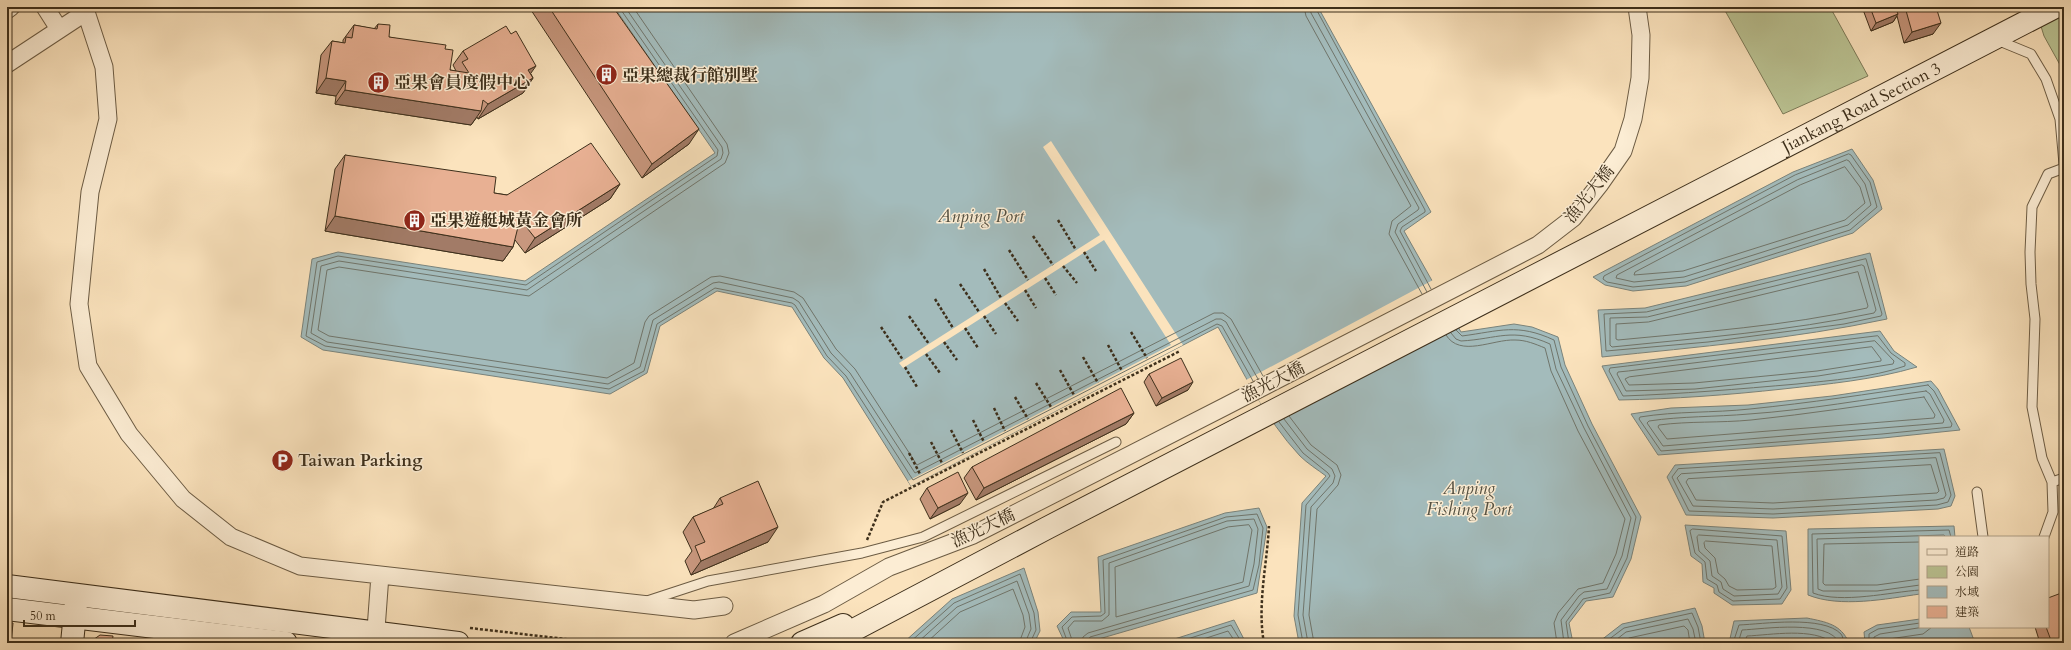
<svg xmlns="http://www.w3.org/2000/svg" width="2071" height="650" font-family="Cardo,'Noto Serif TC',serif">
  <style>
    .green { fill: #bbc494; stroke: #7c7a58 }
    .water { fill: #a3bbbb; stroke: #7a837b }
    .pier { fill: #fbe3bd }
    .lines { fill: none; stroke-linecap: round; stroke-linejoin: round }
    .shore { stroke: #70756b; stroke-width: 1 }
    .lane-casing { stroke: #6c5c44; stroke-width: 11 }
    .street-casing { stroke: #6c5c44; stroke-width: 19 }
    .secondary-casing { stroke: #3d2f1b; stroke-width: 24 }
    .path { stroke: #3d2f1b; stroke-width: 2.5; stroke-dasharray: 3 2; stroke-linecap: butt }
    .lane { stroke: #fcedd4; stroke-width: 9 }
    .street { stroke: #fcedd4; stroke-width: 17 }
    .secondary { stroke: #fcedd4; stroke-width: 22 }
    .wall { fill: #c8977e; stroke: #3d2f1b }
    .shaded-wall { fill: #a27b67; stroke: #3d2f1b }
    .building { fill: #e8b093; stroke: #3d2f1b }
    .labels { text-anchor: middle; dominant-baseline: central; stroke-width: 3; stroke-linejoin: round; paint-order: stroke }
    .poi-label { font-size: 17px; font-weight: bold; fill: #3d2f1b; stroke: #fcedd4; text-anchor: start }
    .street-label { font-size: 17px; fill: #3d2f1b; stroke: #fcedd4 }
    .water-label { font-size: 18px; font-style: italic; fill: #565243; stroke: #fcedd4 }
  </style>
  <rect width="100%" height="100%" fill="#fbe3bd"/>
  <filter id="stains"><feTurbulence type="fractalNoise" baseFrequency=".005" numOctaves="4"/><feColorMatrix values="0 0 0 0 .2 0 0 0 0 .09 0 0 0 0 .02 0 0 0 .5 -.17"/></filter>
  <radialGradient id="worn" r=".72"><stop offset=".6" stop-color="#630" stop-opacity="0"/><stop offset="1" stop-color="#630" stop-opacity=".3"/></radialGradient>
  <path class="green" d="M 1723,7 L 1830,7 L 1868,76 L 1783,114 Z
    M 2035,7 L 2064,7 L 2064,72 L 2044,36 Z"/>
  <path class="water" d="M 614,7 L 1318,7 L 1431,212 L 1404,231 L 1461,332 L 1514,324 L 1532,327 L 1558,337 L 1565,365 L 1592,424 L 1641,517 L 1631,559 L 1613,597 L 1586,601 L 1569,623 L 1573,643 L 1299,643 L 1294,616 L 1302,503 L 1326,476 C 1318,470 1307,463 1300,456 C 1265,419 1243,371 1218,327 L 911,486 L 843,378 L 824,358 L 792,307 L 717,291 L 660,326 L 647,373 L 610,394 L 323,350 L 301,337 L 312,259 L 338,252 L 525,281 L 715,153 Z
    M 1852,149 L 1873,180 L 1882,209 L 1853,233 L 1686,286 L 1633,291 L 1605,285 L 1593,277 L 1793,172 Z
    M 1870,253 L 1887,319 C 1794,339 1697,347 1602,357 L 1598,310 L 1645,308 Z
    M 1880,331 L 1894,351 L 1917,367 C 1873,380 1828,384 1783,389 C 1728,395 1674,399 1619,400 L 1602,366 Z
    M 1931,381 L 1938,389 L 1960,430 L 1883,438 L 1658,455 L 1631,414 L 1671,408 L 1748,405 L 1832,396 Z
    M 1944,449 L 1955,496 L 1951,506 L 1938,509 L 1773,518 L 1686,515 L 1667,477 L 1675,465 Z
    M 1259,508 L 1267,527 L 1257,593 L 1085,643 L 1065,643 L 1057,626 L 1071,612 L 1101,612 L 1098,557 L 1225,513 Z
    M 1685,525 L 1786,531 L 1791,590 L 1782,604 L 1732,605 L 1714,593 L 1714,588 L 1703,582 L 1702,564 L 1691,556 Z
    M 1954,526 L 1955,537 L 1920,537 L 1920,594 C 1886,599 1840,608 1808,595 L 1808,529 Z
    M 1024,568 L 1038,612 L 1040,631 L 1034,643 L 903,643 L 952,599 Z
    M 1695,608 L 1702,626 L 1705,643 L 1600,643 L 1600,641 L 1622,624 Z
    M 1807,618 C 1826,622 1841,624 1849,643 L 1729,643 L 1734,621 Z
    M 1920,619 L 1920,627 L 1969,627 L 1975,643 L 1865,643 L 1864,632 L 1877,625 Z
    M 1234,620 L 1246,643 L 1162,643 Z"/>
  <path class="pier" d="M 1051,141 L 1183,345 L 911,486 L 908,481 L 1171,345 L 1104,240 L 903,368 L 899,363 L 1100,235 L 1043,147 Z
    M 1433,280 L 1461,327 L 1273,423 L 1246,380 Z"/>
  <g class="lines">
    <path class="shore" d="M 619,7 L 718,150 L 717,156 L 526,285 L 338,256 L 317,262 L 306,336 L 325,346 L 609,389 L 644,371 L 657,324 L 715,288 L 792,303 L 795,305 L 827,356 L 846,376 L 913,480 L 1217,324 L 1222,326 L 1253,381
      M 625,7 L 722,147 L 723,153 L 721,159 L 527,290 L 339,261 L 321,266 L 311,333 L 327,342 L 608,384 L 640,367 L 653,320 L 713,283 L 719,282 L 793,298 L 799,302 L 831,353 L 850,373 L 915,473 L 1216,319 L 1221,319 L 1226,322 L 1258,379
      M 633,7 L 727,144 L 729,153 L 725,163 L 529,296 L 339,267 L 327,270 L 318,330 L 329,336 L 607,378 L 634,363 L 645,322 L 649,316 L 711,277 L 720,276 L 794,292 L 803,298 L 836,349 L 855,369 L 917,465 L 1214,313 L 1223,313 L 1231,319 L 1263,376
      M 1304,7 L 1306,16 L 1411,206 L 1392,221 L 1389,234 L 1422,294
      M 1310,7 L 1311,13 L 1419,208 L 1418,210 L 1398,224 L 1395,232 L 1427,292
      M 1315,7 L 1425,210 L 1425,212 L 1402,227 L 1400,231 L 1431,289
      M 1849,154 L 1851,155 L 1870,182 L 1877,207 L 1850,230 L 1685,282 L 1633,287 L 1607,282 L 1603,279 L 1604,276 L 1795,175 Z
      M 1847,160 L 1849,161 L 1865,184 L 1871,205 L 1848,225 L 1684,277 L 1634,282 L 1616,278 L 1617,275 L 1797,180 Z
      M 1845,167 L 1860,187 L 1865,203 L 1845,220 L 1683,271 L 1634,275 L 1635,272 L 1800,185 Z
      M 1866,259 L 1882,314 L 1881,316 L 1844,324 L 1708,342 L 1606,351 L 1604,314 L 1646,312 Z
      M 1862,265 L 1864,266 L 1876,310 L 1874,313 C 1789,331 1700,338 1612,347 L 1610,345 L 1610,318 L 1647,317 Z
      M 1858,272 L 1868,306 L 1867,308 C 1787,326 1700,332 1618,340 L 1616,339 L 1616,324 L 1648,322 Z
      M 1456,330 L 1462,336 C 1500,331 1517,323 1554,340 L 1561,367 L 1588,426 L 1636,517 L 1627,558 L 1610,593 L 1583,599 L 1566,622 L 1569,643
      M 1451,333 L 1456,339 L 1461,341 C 1498,339 1512,327 1550,344 L 1556,369 L 1584,428 L 1631,518 L 1622,556 L 1607,589 L 1584,592 L 1579,596 L 1561,620 L 1564,643
      M 1446,335 C 1460,358 1493,339 1515,340 C 1526,340 1535,344 1545,348 L 1551,371 L 1578,431 L 1625,519 L 1616,554 L 1603,583 L 1578,589 L 1558,613 L 1554,623 L 1557,643
      M 1878,336 L 1891,353 L 1905,363 L 1905,366 C 1871,378 1832,380 1797,384 C 1739,389 1681,394 1623,396 L 1609,371 L 1610,368 L 1627,366 Z
      M 1875,341 L 1894,361 L 1893,364 L 1818,376 L 1695,389 L 1626,391 L 1617,374 L 1618,372 L 1628,371 Z
      M 1872,347 L 1881,359 L 1881,361 L 1817,371 L 1694,383 L 1629,385 L 1625,379 L 1629,377 Z
      M 1928,385 L 1934,391 L 1952,424 L 1951,427 L 1882,434 L 1661,451 L 1639,419 L 1640,417 C 1677,411 1713,413 1750,409 C 1809,403 1869,394 1928,385 Z
      M 1926,391 L 1930,394 L 1944,420 L 1943,423 L 1663,446 L 1647,423 L 1649,421 C 1682,416 1715,417 1749,414 C 1808,410 1867,399 1926,391 Z
      M 1924,397 L 1935,415 L 1934,418 L 1667,439 L 1658,427 L 1659,425 C 1689,421 1720,423 1751,420 C 1809,414 1866,405 1924,397 Z
      M 1289,416 L 1311,445 L 1337,465 L 1341,475 L 1338,485 L 1317,509 L 1309,615 L 1314,643
      M 1284,419 L 1307,449 L 1332,469 L 1335,476 L 1333,483 L 1311,507 L 1303,615 L 1308,643
      M 1279,422 L 1303,453 L 1328,473 L 1330,476 L 1306,505 L 1298,615 L 1303,643
      M 1940,453 L 1951,495 L 1948,502 L 1937,505 L 1773,514 L 1689,511 L 1672,477 L 1678,469 Z
      M 1936,458 L 1946,495 L 1944,498 L 1936,500 L 1773,509 L 1693,506 L 1677,478 L 1681,474 Z
      M 1931,465 L 1939,491 L 1937,493 L 1773,503 L 1696,500 L 1686,482 L 1688,479 Z
      M 1249,525 L 1252,530 L 1243,582 L 1116,617 L 1115,567 L 1228,527 Z
      M 1693,529 L 1782,536 L 1787,588 L 1780,599 L 1733,601 L 1719,592 L 1717,585 L 1707,579 L 1705,562 L 1695,553 L 1690,531 Z
      M 1699,535 L 1777,540 L 1782,587 L 1778,594 L 1734,596 L 1723,589 L 1721,582 L 1712,576 L 1710,561 L 1699,551 L 1697,537 Z
      M 1706,541 L 1772,546 L 1776,587 L 1773,589 L 1737,590 L 1729,586 L 1725,579 L 1718,573 L 1715,558 L 1705,548 L 1704,543 Z
      M 1920,542 L 1824,544 L 1823,583 L 1825,585 L 1877,585 L 1920,579
      M 1920,585 L 1877,591 L 1823,591 L 1818,589 L 1817,539 L 1944,535 L 1946,537
      M 1920,590 C 1890,592 1842,604 1813,593 L 1812,534 L 1949,530 L 1951,537
      M 909,643 L 954,603 L 1020,574 L 1034,613 L 1036,630 L 1030,643
      M 917,643 L 957,607 L 1017,581 L 1029,614 L 1031,629 L 1025,643
      M 926,643 L 960,612 L 1013,589 L 1023,615 L 1025,627 L 1019,643
      M 1068,643 L 1062,627 L 1072,617 L 1101,616 L 1105,613 L 1103,560 L 1226,517 L 1257,514 L 1263,528 L 1259,565 L 1253,590 L 1090,637 L 1087,643
      M 1073,643 L 1068,628 L 1074,621 L 1102,621 L 1109,615 L 1109,563 L 1227,521 L 1254,519 L 1258,529 L 1254,564 L 1249,586 L 1088,633 L 1083,637 L 1082,643
      M 1175,643 L 1231,625 L 1242,643
      M 1191,643 L 1228,631 L 1236,643
      M 1604,643 L 1624,628 L 1692,613 L 1698,627 L 1701,643
      M 1612,643 L 1626,632 L 1688,619 L 1693,629 L 1696,643
      M 1622,643 L 1629,638 L 1684,626 L 1688,630 L 1690,643
      M 1733,643 L 1739,625 C 1763,624 1823,615 1841,634 C 1843,636 1843,641 1844,643
      M 1738,643 L 1742,630 C 1763,629 1830,619 1839,643
      M 1744,643 L 1747,636 C 1771,635 1813,627 1833,643
      M 1869,643 L 1869,634 L 1878,629 L 1920,623
      M 1874,643 L 1874,637 L 1880,634 L 1924,627
      M 1880,643 L 1882,640 L 1923,634 L 1932,627"/>
    <defs>
      <path id="lane" d="M 1997,40 L 2031,54 L 2046,79 L 2060,119 L 2064,164
        M 2052,482 L 2064,478
        M 1977,492 L 1983,537
        M 2044,537 L 2053,512 L 2052,482 L 2042,458 L 2032,407 L 2035,319 L 2031,284 L 2030,252 L 2032,207 L 2048,174 L 2064,168
        M 647,601 L 708,581 L 862,553 L 923,537 L 1116,442"/>
      <path id="street" d="M 45,7 L 59,29
        M 7,10 L 11,7
        M 86,12 L 104,67 L 108,119 L 90,192 L 79,304 L 88,366 L 129,434 L 183,499 L 231,537 L 300,566 L 694,610 L 724,606
        M 7,64 L 86,12 L 82,7
        M 375,643 L 380,575
        M 734,643 L 824,604 L 889,567 L 973,535 L 1226,406 L 1538,245 L 1573,218 L 1600,184 L 1623,151 L 1633,119 L 1640,78 L 1641,35 L 1637,7"/>
      <g id="secondary">
        <path d="M 7,586 L 458,643"/>
        <path d="M 7,609 L 286,643"/>
        <path d="M 72,643 L 76,603"/>
        <path d="M 802,643 L 843,625"/>
        <path id="s1" d="M 829,643 L 1047,528 L 2055,7"/>
      </g>
    </defs>
    <use href="#lane" class="lane-casing"/>
    <use href="#street" class="street-casing"/>
    <use href="#secondary" class="secondary-casing"/>
    <path class="path" d="M 1058,220 L 1076,250
      M 1033,236 L 1053,265
      M 1009,250 L 1028,280
      M 1084,252 L 1096,271
      M 1063,266 L 1077,283
      M 984,269 L 1001,298
      M 1045,278 L 1056,295
      M 960,284 L 979,312
      M 1025,290 L 1036,308
      M 935,299 L 953,328
      M 1005,303 L 1018,321
      M 909,316 L 929,344
      M 984,316 L 996,334
      M 881,327 L 903,360
      M 965,328 L 978,348
      M 1131,332 L 1147,358
      M 944,342 L 957,360
      M 1108,345 L 1122,371
      M 926,354 L 940,373
      M 1083,357 L 1098,383
      M 905,367 L 917,387
      M 1060,370 L 1074,395
      M 1036,383 L 1051,407
      M 1015,397 L 1028,419
      M 994,408 L 1005,431
      M 973,420 L 984,442
      M 951,430 L 963,453
      M 931,442 L 942,463
      M 909,453 L 920,474
      M 867,540 L 883,502 L 1180,351
      M 470,628 L 600,643
      M 650,643 L 694,643
      M 1264,643 C 1257,606 1267,564 1269,526"/>
    <use href="#lane" class="lane"/>
    <use href="#street" class="street"/>
    <use href="#secondary" class="secondary"/>
  </g>
  <path class="wall" d="M 529,7 L 613,7 L 689,144 L 642,178 Z
    M 1862,7 L 1936,7 L 1933,34 L 1904,43 L 1897,16 L 1893,22 L 1871,31 Z
    M 378,24 L 389,37 L 445,49 L 450,70 L 456,71 L 453,65 L 463,51 L 531,74 L 533,78 L 523,93 L 478,119 L 477,117 L 471,125 L 335,104 L 336,96 L 316,93 L 321,55 L 332,41 L 343,43 L 343,40 L 354,25 L 374,29 Z
    M 345,155 L 494,193 L 507,195 L 620,184 L 610,199 L 525,253 L 515,240 L 513,247 L 503,261 L 325,231 L 335,169 Z
    M 1149,374 L 1188,390 L 1156,406 L 1144,382 Z
    M 1134,413 L 1126,424 L 976,500 L 964,478 L 972,467 Z
    M 927,488 L 960,504 L 930,519 L 920,499 Z
    M 720,498 L 768,542 L 691,575 L 685,561 L 692,551 L 683,532 L 693,517 L 713,509 Z
    M 2035,627 L 2048,627 L 2064,643 L 2040,643 Z"/>
  <path class="shaded-wall" d="M 1898,14 L 1893,22 L 1871,31 L 1876,23 Z
    M 1941,23 L 1933,34 L 1904,43 L 1912,32 Z
    M 536,66 L 526,80 L 528,70 Z
    M 326,78 L 346,81 L 336,96 L 316,93 Z
    M 533,78 L 523,93 L 478,119 L 488,104 Z
    M 345,90 L 481,111 L 471,125 L 335,104 Z
    M 699,129 L 689,144 L 642,178 L 652,164 Z
    M 620,184 L 610,199 L 525,253 L 535,238 Z
    M 335,216 L 513,247 L 503,261 L 325,231 Z
    M 1193,382 L 1188,390 L 1156,406 L 1162,398 Z
    M 1134,413 L 1126,424 L 976,500 L 984,488 Z
    M 968,493 L 960,504 L 930,519 L 938,508 Z
    M 778,527 L 768,542 L 691,575 L 701,561 Z"/>
  <path class="building" d="M 549,7 L 613,7 L 699,129 L 652,164 Z
    M 1870,7 L 1895,7 L 1898,14 L 1876,23 Z
    M 1905,7 L 1936,7 L 1941,23 L 1912,32 Z
    M 378,24 L 390,25 L 389,37 L 446,45 L 445,49 L 453,50 L 450,70 L 469,73 L 462,62 L 468,59 L 463,51 L 506,26 L 511,34 L 516,31 L 536,66 L 528,70 L 533,78 L 488,104 L 483,100 L 481,111 L 345,90 L 346,81 L 326,78 L 332,41 L 345,43 L 346,37 L 352,38 L 354,25 L 377,29 Z
    M 591,143 L 620,184 L 535,238 L 520,219 L 513,247 L 335,216 L 345,155 L 496,177 L 494,193 L 507,195 Z
    M 1181,358 L 1193,382 L 1162,398 L 1149,374 Z
    M 1121,388 L 1134,413 L 984,488 L 972,467 Z
    M 958,472 L 968,493 L 938,508 L 927,488 Z
    M 758,481 L 778,527 L 701,561 L 695,546 L 705,542 L 693,517 L 723,504 L 720,498 Z
    M 2064,592 L 2064,643 L 2052,643 L 2046,627 L 2048,627 L 2048,598 Z
    M 7,622 L 13,623 L 11,643 L 7,643 Z
    M 100,635 L 113,636 L 112,643 L 89,643 L 90,642 Z"/>
  <defs>
    <symbol id="building-disc" viewBox="-11 -11 22 22"><circle r="9.5" fill="#8f2418" stroke="#fcedd4"/><path d="M-4-6H4V6H1V3H-1V6H-4ZM-2.5-4.3h1.7v1.8h-1.7ZM.8-4.3h1.7v1.8H.8ZM-2.5-1h1.7V.8h-1.7ZM.8-1h1.7V.8H.8Z" fill="#fff"/></symbol>
    <symbol id="parking-disc" viewBox="-11 -11 22 22"><circle r="9.5" fill="#8f2418" stroke="#fcedd4"/><path d="M-3.5-5.5H1a3.5 3.5 0 0 1 0 7H-1V5.5H-3.5ZM-1-3.4V-.6H.8a1.4 1.4 0 0 0 0-2.8Z" fill="#fff"/></symbol>
  </defs>
  <g fill-rule="evenodd">
    <use href="#building-disc" x="594" y="62" width="25" height="25"/>
    <use href="#building-disc" x="366" y="70" width="25" height="25"/>
    <use href="#building-disc" x="402" y="208" width="25" height="25"/>
    <use href="#parking-disc" x="270" y="448" width="25" height="25"/>
  </g>
  <g class="labels">
    <g class="poi-label">
      <text x="622" y="75">亞果總裁行館別墅</text>
      <text x="394" y="82">亞果會員度假中心</text>
      <text x="430" y="220">亞果遊艇城黃金會所</text>
      <text x="298" y="460">Taiwan Parking</text>
    </g>
    <g class="street-label">
      <text stroke="none"><textPath href="#s1" startOffset="1163">Jiankang Road Section 3</textPath></text>
      <text transform="translate(1589 194) rotate(-51)">漁光大橋</text>
      <text transform="translate(1273 382) rotate(-27)">漁光大橋</text>
      <text transform="translate(983 528) rotate(-25)">漁光大橋</text>
    </g>
    <g class="water-label">
      <text x="981" y="216">Anping Port</text>
      <text x="1469" y="488">Anping<tspan x="1469" dy="21">Fishing Port</tspan></text>
    </g>
  </g>
  <rect width="2071" height="650" fill="none" stroke="#fbe3bd" stroke-width="24"/>
  <rect x="8" y="8" width="2055" height="634" fill="none" stroke="#3d2f1b" stroke-width="2"/>
  <rect x="12" y="12" width="2047" height="626" fill="none" stroke="#3d2f1b"/>
  <rect x="1919" y="536" width="130" height="92" fill="#fcedd4" stroke="#b0a18a"/>
  <rect x="1927" y="549" width="20" height="6" fill="#fcedd4" stroke="#b0a18a"/>
  <text x="1955" y="556" font-size="12" fill="#3d2f1b">道路</text>
  <rect x="1927" y="566" width="20" height="12" fill="#bbc494" stroke="#b0a18a"/>
  <text x="1955" y="576" font-size="12" fill="#3d2f1b">公園</text>
  <rect x="1927" y="586" width="20" height="12" fill="#a3bbbb" stroke="#b0a18a"/>
  <text x="1955" y="596" font-size="12" fill="#3d2f1b">水域</text>
  <rect x="1927" y="606" width="20" height="12" fill="#e8b093" stroke="#b0a18a"/>
  <text x="1955" y="616" font-size="12" fill="#3d2f1b">建築</text>
  <path d="M24 620v6h111v-6" fill="none" stroke="#3d2f1b" stroke-width="2"/>
  <text x="30" y="620" font-size="12" fill="#3d2f1b" stroke="#fcedd4" stroke-width="3" paint-order="stroke">50 m</text>
  <rect width="100%" height="100%" filter="url(#stains)"/>
  <rect width="100%" height="100%" fill="url(#worn)"/>
</svg>
